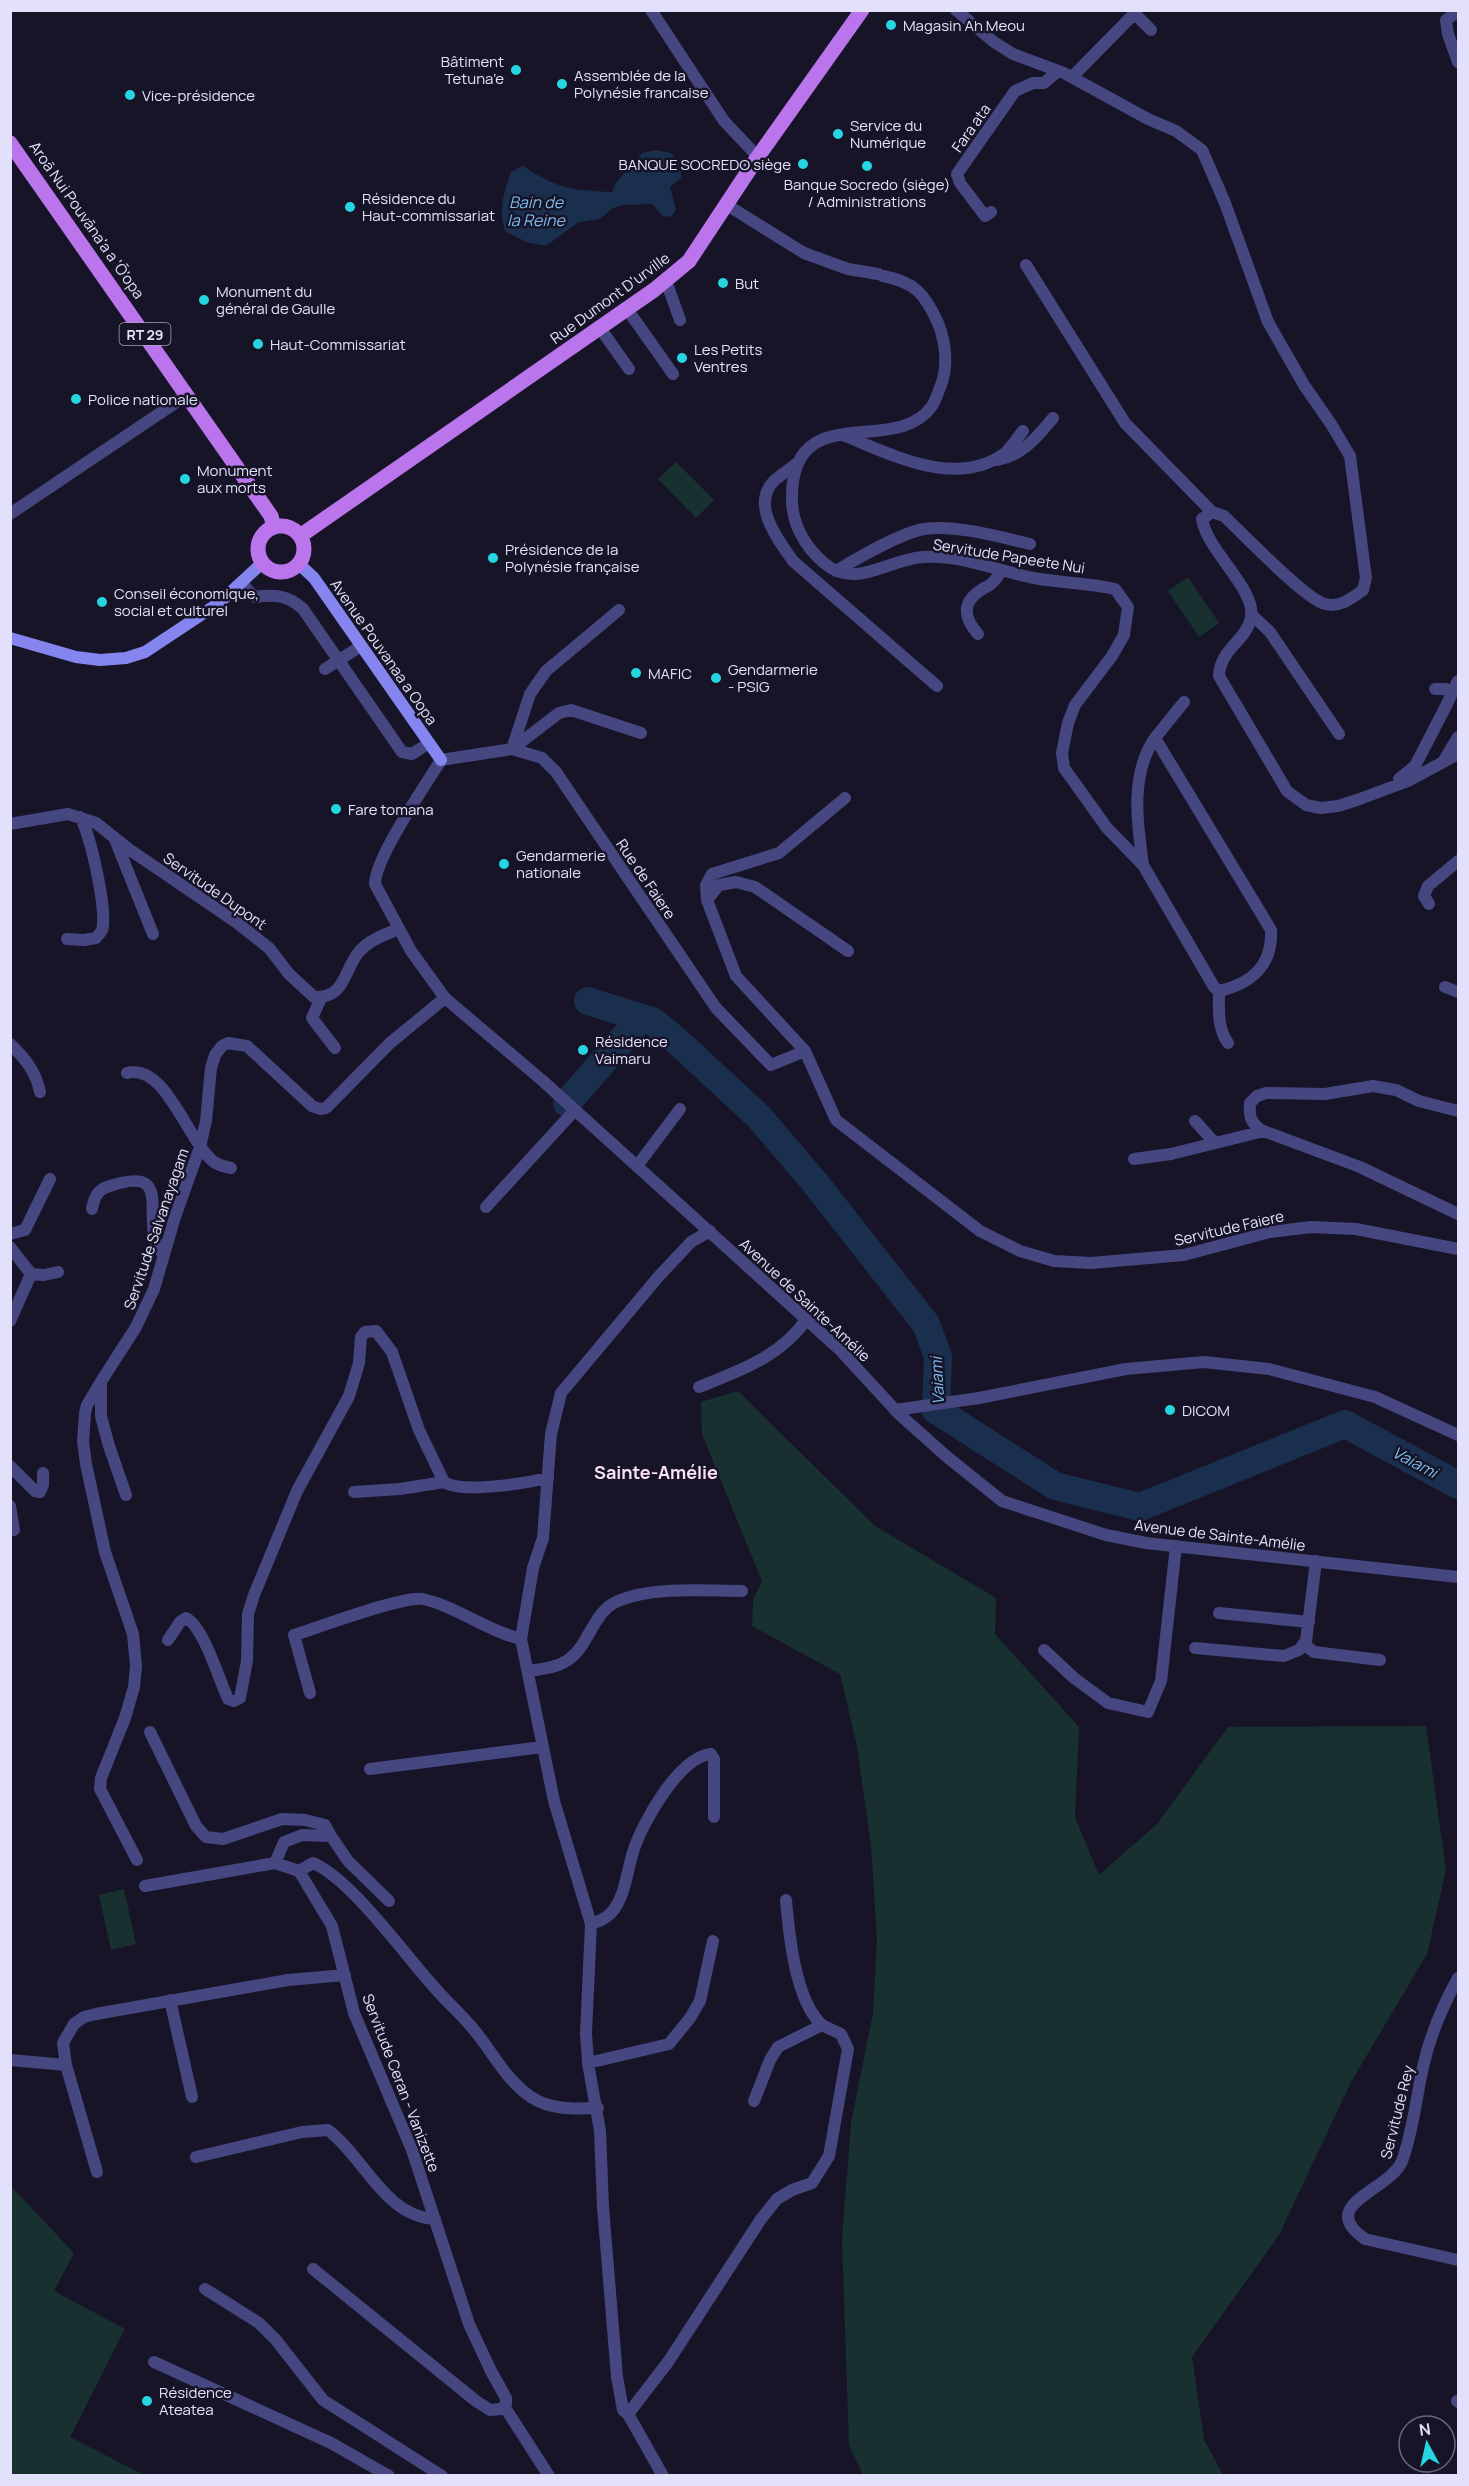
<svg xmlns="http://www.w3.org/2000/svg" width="1469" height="2486" font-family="Manrope,sans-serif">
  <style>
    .green { fill: #183130 }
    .water { fill: #192f4d }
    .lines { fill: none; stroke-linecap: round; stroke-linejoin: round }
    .river { stroke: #192f4d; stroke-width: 28 }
    .minor { stroke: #464681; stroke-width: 12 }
    .tertiary { stroke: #464681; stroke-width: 12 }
    .secondary { stroke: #8485ee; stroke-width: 12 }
    .primary { stroke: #bb75ec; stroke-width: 15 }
    .poi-dot { fill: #25d5e1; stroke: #171428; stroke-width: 2 }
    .labels { text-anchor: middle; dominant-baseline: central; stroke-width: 5; stroke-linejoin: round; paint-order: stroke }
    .shield { fill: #171428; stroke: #a5a3bc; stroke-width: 1.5 }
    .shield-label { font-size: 14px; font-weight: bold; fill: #e2e0fb }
    .poi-label { font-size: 15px; fill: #e2e0fb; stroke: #171428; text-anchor: start }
    .street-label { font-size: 15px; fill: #e2e0fb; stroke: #171428 }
    .water-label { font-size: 16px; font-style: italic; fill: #7cbded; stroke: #171428 }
    .quarter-label { font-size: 18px; font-weight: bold; fill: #fbe2f3; stroke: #171428 }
  </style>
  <rect width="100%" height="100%" fill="#171428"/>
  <path class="green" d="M 676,462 L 714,500 L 696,518 L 658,479 Z
    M 1188,577 L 1219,623 L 1199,637 L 1168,591 Z
    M 738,1391 L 875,1526 L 996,1598 L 995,1634 L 1079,1727 L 1075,1817 L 1099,1875 L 1157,1824 L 1228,1727 L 1426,1726 L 1446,1870 L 1427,1954 L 1351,2082 L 1279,2235 L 1192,2357 L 1204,2440 L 1223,2475 L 863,2475 L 849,2445 L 842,2239 L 851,2123 L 873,2013 L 877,1940 L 871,1845 L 857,1746 L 840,1674 L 752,1626 L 753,1600 L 762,1581 L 702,1434 L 701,1402 Z
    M 124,1889 L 136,1944 L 111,1950 L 99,1895 Z
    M 11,2186 L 74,2253 L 54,2291 L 125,2329 L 70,2437 L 144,2475 L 11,2475 Z"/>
  <path class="water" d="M 656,150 L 671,153 L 681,163 L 681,178 L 670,187 L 676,210 L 671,217 L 663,216 L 652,204 L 624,205 L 613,208 L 600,219 L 579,222 L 546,246 L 526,242 L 505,231 C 498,210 504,192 511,172 L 523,166 C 558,189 571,190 612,192 L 615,184 L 642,153 Z"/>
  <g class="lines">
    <path class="river" d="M 588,1001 L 652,1021 L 677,1041 L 759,1117 L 816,1184 L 926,1324 L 938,1357 L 936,1410 L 1055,1486 L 1140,1507 L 1345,1424 L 1458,1485
      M 567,1103 L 641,1018"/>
    <path class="minor" d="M 651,10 L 724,121 L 758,157
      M 956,10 L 994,42 L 1013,54 L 1064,73 L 1148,119 L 1176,131 L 1202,150 L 1225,203 L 1268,322 L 1304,385 L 1331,424 L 1350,456 L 1366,578 L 1363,590 C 1352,598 1340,608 1325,604 C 1306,600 1242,533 1224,516 L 1212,512 L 1202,519 C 1207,551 1256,589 1251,617 C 1247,641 1220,648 1219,676 L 1287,791 L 1306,805 L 1321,808 L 1338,806 L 1357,800 L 1408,781 L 1458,754
      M 1458,11 L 1446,20 L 1448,34 L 1458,62
      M 1072,77 L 1133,15 L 1136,15 L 1151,30
      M 727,205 L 804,253 L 848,269 L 878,274
      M 991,212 L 985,216 L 960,183 L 957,174 L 1015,91 L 1033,83 L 1044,83 L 1057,72
      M 1026,265 L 1125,423 L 1212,512
      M 883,276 C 915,282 925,294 938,323 C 946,343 948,366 941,385 C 938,392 936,400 932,406 C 896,458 793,397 792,496 C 791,522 804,546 824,563 C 856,590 888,559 923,557 C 961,554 997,571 1034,578 C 1061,583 1088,583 1115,589 L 1128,607 L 1124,635 L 1112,656 L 1075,705 L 1068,723 L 1062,753 L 1064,768 L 1107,828 L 1143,865 L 1214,987 L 1219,991 C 1251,984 1273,965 1271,930 L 1155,738 C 1130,774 1137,823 1143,865
      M 666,281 L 680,320
      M 627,309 L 673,374
      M 600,328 L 629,369
      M 845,436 C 893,455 957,489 1005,453 C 1012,447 1017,438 1023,431
      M 997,460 C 1023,455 1036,438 1053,418
      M 796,464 C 789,470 780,475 773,482 C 751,506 779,541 793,561 L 937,686
      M 10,514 L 187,395
      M 836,571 C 858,558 900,533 924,529 C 952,524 1001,537 1030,544
      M 241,583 L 255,597 C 274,594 288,595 303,609 L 402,752 L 412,754 L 429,743
      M 1252,615 L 1270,632 L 1339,734
      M 978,634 C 964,618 961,603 981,590 C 985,587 990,586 993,582 C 997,579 999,574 1002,570
      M 325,669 L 361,646
      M 1451,695 L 1458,681
      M 1155,738 L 1184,702
      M 512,749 L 530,694 L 546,671 L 619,610
      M 512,749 L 559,713 L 571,710 L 641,733
      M 441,760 L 512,749 L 542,758 L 556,772 L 716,1008 L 771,1065 L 805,1051
      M 1443,762 L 1458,737
      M 1399,779 L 1415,766 L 1447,704 L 1451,695 L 1446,689 L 1435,689
      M 845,798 L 779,853 L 712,874 L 706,885 L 707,900 L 736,976 L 805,1051 L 836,1120 L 980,1231 L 1020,1251 L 1054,1261 L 1091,1263 L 1184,1255 L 1270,1232 L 1311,1227 L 1356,1229 L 1458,1249
      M 10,824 L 68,814 L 96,823 L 130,850 L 236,922 L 269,948 L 289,974 L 314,997 C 345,998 343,973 358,953 C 367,941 385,934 399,929
      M 114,837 L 153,934
      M 707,900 L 719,885 L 736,882 L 755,887 L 848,951
      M 1429,904 L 1424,896 L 1428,886 L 1458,861
      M 67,939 L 84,940 L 96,938 C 98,935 101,933 102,930 C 108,913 90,832 80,817
      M 1445,987 L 1458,992
      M 1219,991 C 1219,1009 1217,1028 1228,1043
      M 321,998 L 312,1018 L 335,1048
      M 10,1044 C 25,1058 36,1072 40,1092
      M 127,1073 C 165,1062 188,1142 214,1162 C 219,1165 226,1167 231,1168
      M 1458,1111 L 1419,1101 L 1396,1090 L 1373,1086 L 1325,1094 L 1266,1093 L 1257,1096 L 1250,1103 C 1249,1116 1250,1122 1261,1130 L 1360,1167 L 1458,1214
      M 1195,1121 L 1215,1143
      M 1134,1159 L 1171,1154 L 1264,1131
      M 637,1166 L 680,1109
      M 486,1207 L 575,1110
      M 92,1209 C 94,1199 96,1191 107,1187 C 181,1161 135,1225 164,1255
      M 710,1231 L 691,1242 L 659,1276 L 561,1393 L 551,1434 L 543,1538 L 533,1568 L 521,1639 L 554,1801 L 591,1924 L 586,2033 L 588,2063 L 600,2131 L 603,2207 L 617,2377 L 623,2410 L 628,2414 L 668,2362 L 761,2219 L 777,2199 L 792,2190 L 812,2183 L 829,2156 L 848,2049 L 841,2034 C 835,2031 826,2028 821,2024 C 795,1999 789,1934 786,1900
      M 10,1234 L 25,1230 L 50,1179
      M 10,1247 L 31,1274
      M 31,1274 L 44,1275 L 58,1272
      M 10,1321 L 31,1274
      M 101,1383 L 101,1416 L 109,1446 L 126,1495
      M 699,1387 C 739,1371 780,1357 806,1320
      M 895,1410 L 979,1398 L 1126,1369 L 1204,1362 L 1269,1369 L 1375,1397 L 1458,1435
      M 10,1466 L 35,1491 L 40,1492 L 43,1485 L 43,1473
      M 354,1492 L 400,1489 L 444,1482
      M 10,1506 L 14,1530
      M 1219,1613 L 1309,1622
      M 168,1640 L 180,1622 L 186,1618 C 204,1627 219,1680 228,1699 L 234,1701 L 240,1698 L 247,1661 L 248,1614 L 254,1595 L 297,1491 L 349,1396 L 359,1363 L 361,1337 L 365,1332 L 376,1331 L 392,1352 L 419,1430 L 444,1482 C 462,1494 526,1483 548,1478
      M 1305,1645 L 1314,1652 L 1380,1660
      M 1195,1648 L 1284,1656 L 1299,1650 L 1306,1641 L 1316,1561
      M 1044,1650 L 1074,1678 L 1108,1703 L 1148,1712 L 1161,1681 L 1176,1546
      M 528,1671 C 542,1669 556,1668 568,1660 C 590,1645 592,1612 618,1601 C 653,1586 704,1591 742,1591
      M 310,1693 L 294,1635 C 317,1628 404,1595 423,1599 C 458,1607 487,1631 521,1639
      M 150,1732 L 196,1826 L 206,1837 L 223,1839 L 282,1819 L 305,1820 L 325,1825 L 331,1836
      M 370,1769 L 542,1747
      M 137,1860 L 100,1789 L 101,1778 L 125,1718 L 134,1687 L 136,1666 L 133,1634 L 105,1552 L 86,1464 L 83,1442 L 85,1413 L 87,1405 L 102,1380 L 136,1327 L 154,1289 L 175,1217 L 200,1147 L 206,1121 L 211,1068 L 215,1055 L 222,1046 L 228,1043 L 247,1046 L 312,1106 L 320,1109 L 326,1108 L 390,1043 L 445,998
      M 275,1863 L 284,1842 L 302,1835 L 331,1836 L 348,1861 L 389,1901
      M 145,1886 L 275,1863 L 299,1871
      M 591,1924 C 598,1922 605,1919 611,1913 C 625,1898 627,1871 633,1852 C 642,1823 679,1757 711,1754 L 714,1759 L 714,1817
      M 1458,1978 C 1442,2007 1430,2035 1423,2067 C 1416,2098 1413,2132 1402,2161 C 1390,2191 1315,2204 1365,2239 L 1458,2260
      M 170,2000 L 192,2097
      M 10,2060 L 66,2065
      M 588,2063 L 669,2044 L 690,2018 L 700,2001 L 713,1941
      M 754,2101 L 770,2060 L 778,2047 L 822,2025
      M 196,2157 L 302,2132 L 328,2130 C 364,2157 385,2217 435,2219
      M 97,2172 L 66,2065 L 63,2043 L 74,2024 L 84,2017 L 96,2014 L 288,1980 L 345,1975
      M 313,2269 L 476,2401 L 490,2410 L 502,2409 L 506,2404 L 506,2398 L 491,2371 L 469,2324 L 412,2150 L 354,2013 L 332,1926 L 299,1871 L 313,1863 C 351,1879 404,1954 434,1987 C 447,2002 462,2015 475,2031 C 493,2053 506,2080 531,2097 C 550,2110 575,2109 598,2108
      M 205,2289 L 259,2323 L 276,2340 L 323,2400 L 442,2476
      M 154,2362 L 331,2443 L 389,2476
      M 1457,2401 L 1458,2402
      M 504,2406 L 549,2476
      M 628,2414 L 663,2476"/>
    <path class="tertiary" d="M 441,760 C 425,786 375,858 375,884 L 411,951 L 445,998 L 544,1082 L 839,1349 L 899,1414 L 946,1456 L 1002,1501 L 1106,1535 L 1146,1543 L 1458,1577"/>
    <path class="secondary" d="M 299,564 L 314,578 L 441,760
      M 10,638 L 76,657 L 100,660 L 126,658 L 145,652 L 219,603 L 262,563"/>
    <path class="primary" d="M 10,143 L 271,516 L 274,527
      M258 549a23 23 0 1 1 46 0a23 23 0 1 1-46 0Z
      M 300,536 L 654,290 L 689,261 L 757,158 L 862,10"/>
  </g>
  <g class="poi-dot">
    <circle cx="891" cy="25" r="6"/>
    <circle cx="516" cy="70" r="6"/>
    <circle cx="562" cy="84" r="6"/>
    <circle cx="130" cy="95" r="6"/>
    <circle cx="838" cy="134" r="6"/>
    <circle cx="803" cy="164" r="6"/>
    <circle cx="867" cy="166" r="6"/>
    <circle cx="350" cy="207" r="6"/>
    <circle cx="723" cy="283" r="6"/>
    <circle cx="204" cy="300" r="6"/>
    <circle cx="258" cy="344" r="6"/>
    <circle cx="682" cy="358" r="6"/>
    <circle cx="76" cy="399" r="6"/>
    <circle cx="185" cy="479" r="6"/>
    <circle cx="493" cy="558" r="6"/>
    <circle cx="102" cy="602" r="6"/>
    <circle cx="636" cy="673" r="6"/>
    <circle cx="716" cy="678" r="6"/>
    <circle cx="336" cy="809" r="6"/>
    <circle cx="504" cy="864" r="6"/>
    <circle cx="583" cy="1050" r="6"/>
    <circle cx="1170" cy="1410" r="6"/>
    <circle cx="147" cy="2401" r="6"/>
  </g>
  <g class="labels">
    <rect class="shield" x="119.5" y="323" width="51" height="22" rx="4.5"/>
    <g class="shield-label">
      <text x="145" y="334">RT 29</text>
    </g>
    <g class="poi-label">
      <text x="903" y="25">Magasin Ah Meou</text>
      <text x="504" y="61" text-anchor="end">Bâtiment<tspan x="504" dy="17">Tetuna’e</tspan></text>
      <text x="574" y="75">Assemblée de la<tspan x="574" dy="17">Polynésie francaise</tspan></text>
      <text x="142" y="95">Vice-présidence</text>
      <text x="850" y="125">Service du<tspan x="850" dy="17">Numérique</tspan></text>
      <text x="791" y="164" text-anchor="end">BANQUE SOCREDO siège</text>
      <text x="867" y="184" text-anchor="middle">Banque Socredo (siège)<tspan x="867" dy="17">/ Administrations</tspan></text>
      <text x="362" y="198">Résidence du<tspan x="362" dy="17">Haut-commissariat</tspan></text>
      <text x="735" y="283">But</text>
      <text x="216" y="291">Monument du<tspan x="216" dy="17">général de Gaulle</tspan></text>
      <text x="270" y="344">Haut-Commissariat</text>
      <text x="694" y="349">Les Petits<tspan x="694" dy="17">Ventres</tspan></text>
      <text x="88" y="399">Police nationale</text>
      <text x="197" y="470">Monument<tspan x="197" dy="17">aux morts</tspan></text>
      <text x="505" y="549">Présidence de la<tspan x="505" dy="17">Polynésie française</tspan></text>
      <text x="114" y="593">Conseil économique,<tspan x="114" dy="17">social et culturel</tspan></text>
      <text x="728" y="669">Gendarmerie<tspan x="728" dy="17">- PSIG</tspan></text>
      <text x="648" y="673">MAFIC</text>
      <text x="348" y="809">Fare tomana</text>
      <text x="516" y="855">Gendarmerie<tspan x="516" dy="17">nationale</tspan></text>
      <text x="595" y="1041">Résidence<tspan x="595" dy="17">Vaimaru</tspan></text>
      <text x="1182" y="1410">DICOM</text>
      <text x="159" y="2392">Résidence<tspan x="159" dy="17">Ateatea</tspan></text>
    </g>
    <g class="street-label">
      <text transform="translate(971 128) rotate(-55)">Fara ata</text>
      <text transform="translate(87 220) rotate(55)">Aroā Nui Pouvāna'a a 'Ō'opa</text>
      <text transform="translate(610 298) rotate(-36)">Rue Dumont D'urville</text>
      <text transform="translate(1009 556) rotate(9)">Servitude Papeete Nui</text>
      <text transform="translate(384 652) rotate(55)">Avenue Pouvanaa a Oopa</text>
      <text transform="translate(646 879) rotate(56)">Rue de Faiere</text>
      <text transform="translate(215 891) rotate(35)">Servitude Dupont</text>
      <text transform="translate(1229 1228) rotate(-13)">Servitude Faiere</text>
      <text transform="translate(156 1229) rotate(-71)">Servitude Salvanayagam</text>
      <text transform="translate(805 1300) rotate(43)">Avenue de Sainte-Amélie</text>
      <text transform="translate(1220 1535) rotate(7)">Avenue de Sainte-Amélie</text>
      <text transform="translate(401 2083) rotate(69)">Servitude Ceran - Vanizette</text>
      <text transform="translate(1397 2112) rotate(-76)">Servitude Rey</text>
    </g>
    <g class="water-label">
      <text x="536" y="202">Bain de<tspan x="536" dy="18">la Reine</tspan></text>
      <text transform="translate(937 1381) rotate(-93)">Vaiami</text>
      <text transform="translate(1415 1462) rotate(28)">Vaiami</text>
    </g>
    <g class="quarter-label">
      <text x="656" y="1472">Sainte-Amélie</text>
    </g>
  </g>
  <rect width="1469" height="2486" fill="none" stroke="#e2e0fb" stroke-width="24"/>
  <g transform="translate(1427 2444) rotate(352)"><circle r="28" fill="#171428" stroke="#68667c" stroke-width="1.5"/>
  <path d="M0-4.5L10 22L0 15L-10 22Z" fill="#25d5e1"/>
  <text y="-9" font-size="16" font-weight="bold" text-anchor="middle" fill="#e2e0fb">N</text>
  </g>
</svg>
